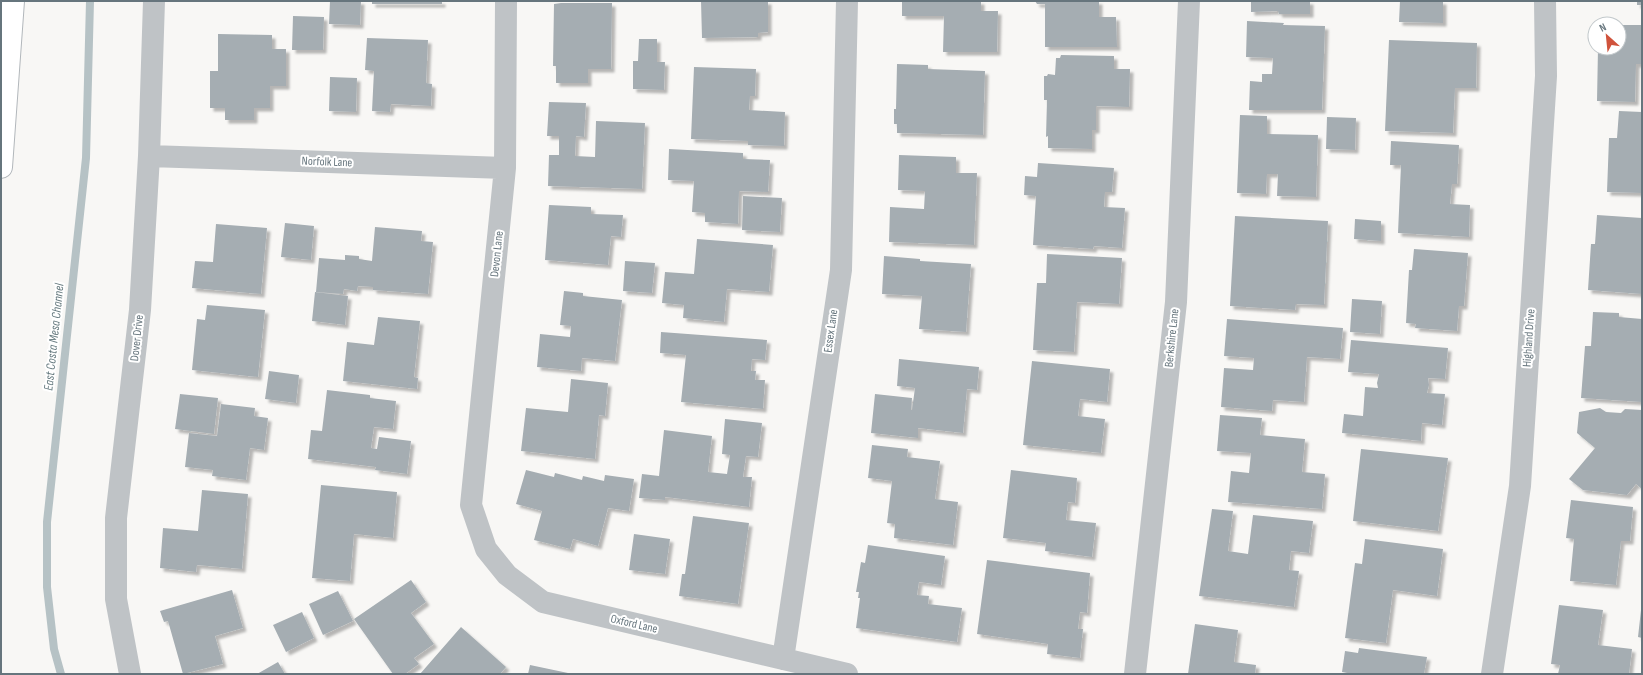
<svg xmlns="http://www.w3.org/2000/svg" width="1643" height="675" font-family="'Sofia Sans Condensed',sans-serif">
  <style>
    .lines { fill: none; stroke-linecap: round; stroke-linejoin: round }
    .stream { stroke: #b6c2c5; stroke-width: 8 }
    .building { fill: #a5adb2; filter: url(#shadow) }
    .secondary-casing { stroke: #b2b7bb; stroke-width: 24 }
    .street { stroke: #bfc3c6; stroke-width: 22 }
    .secondary { stroke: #fff; stroke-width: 22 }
    .labels { text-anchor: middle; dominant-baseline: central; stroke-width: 4; stroke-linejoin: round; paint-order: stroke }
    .street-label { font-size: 12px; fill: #66757d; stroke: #fff }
    .water-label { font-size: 13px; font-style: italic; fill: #667a7f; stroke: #fff }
  </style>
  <defs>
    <filter id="shadow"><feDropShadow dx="3.5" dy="3.5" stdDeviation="1" flood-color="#0004"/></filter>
  </defs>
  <rect width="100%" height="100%" fill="#f8f7f5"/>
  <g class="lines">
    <path class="stream" d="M 61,674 L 54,649 L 47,587 L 47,522 L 86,158 L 90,1"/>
  </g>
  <path class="building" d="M 330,1 L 361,1 L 360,25 L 329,24 Z
    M 372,1 L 442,1 L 442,4 L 372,4 Z
    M 701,1 L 768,1 L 768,32 L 758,33 L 758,37 L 702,38 Z
    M 902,1 L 981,1 L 981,11 L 998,11 L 997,52 L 943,52 L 944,16 L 902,16 Z
    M 1035,1 L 1099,1 L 1099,17 L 1116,17 L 1117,47 L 1045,47 L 1045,4 L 1037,4 Z
    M 1251,1 L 1310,1 L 1310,14 L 1279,14 L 1278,11 L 1251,12 Z
    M 1400,1 L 1443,1 L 1443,23 L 1399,22 Z
    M 1637,1 L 1642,1 L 1642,5 L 1637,5 Z
    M 561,3 L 612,3 L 611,69 L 588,69 L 588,83 L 556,83 L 556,66 L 553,66 L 554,4 Z
    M 293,16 L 324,17 L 323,50 L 292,50 Z
    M 1247,21 L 1284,23 L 1283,25 L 1325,26 L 1322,110 L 1249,110 L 1250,81 L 1262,82 L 1262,74 L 1272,74 L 1273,58 L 1246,57 Z
    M 1619,25 L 1642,25 L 1642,64 L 1636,64 L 1635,102 L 1597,101 L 1598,48 L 1619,48 Z
    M 218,34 L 272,35 L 272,49 L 286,49 L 286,86 L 270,86 L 270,108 L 254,108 L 254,120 L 225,120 L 225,108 L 210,108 L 210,71 L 218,71 Z
    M 367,38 L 428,40 L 426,83 L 432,84 L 431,106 L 391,104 L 390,112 L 372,111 L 374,71 L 365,70 Z
    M 639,39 L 657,39 L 657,62 L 665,62 L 664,90 L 633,89 L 633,61 L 638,61 Z
    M 1389,40 L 1477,43 L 1476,88 L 1455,88 L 1453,133 L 1385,131 Z
    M 1061,55 L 1114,56 L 1114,69 L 1130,69 L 1129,107 L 1096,106 L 1096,130 L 1092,130 L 1092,149 L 1048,148 L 1048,136 L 1046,137 L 1047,100 L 1044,100 L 1044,76 L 1047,76 L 1048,74 L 1055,75 L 1056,58 L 1060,58 Z
    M 897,64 L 928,65 L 928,69 L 985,71 L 983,135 L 897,133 L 897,124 L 894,124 L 894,109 L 896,109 Z
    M 694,67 L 756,69 L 755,96 L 750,96 L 749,110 L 785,112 L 784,146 L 748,145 L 748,141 L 691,139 Z
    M 330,77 L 357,78 L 356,112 L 329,111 Z
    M 549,102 L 586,103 L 584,137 L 576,136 L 575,156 L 595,157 L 596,121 L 645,123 L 642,189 L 548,186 L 549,155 L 559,155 L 559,136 L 547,136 Z
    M 1619,111 L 1642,112 L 1642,193 L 1607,192 L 1609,138 L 1617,138 Z
    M 1240,115 L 1267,116 L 1267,134 L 1318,135 L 1316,197 L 1277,196 L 1278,174 L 1267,174 L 1266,194 L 1237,193 Z
    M 1327,117 L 1356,118 L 1355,150 L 1326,149 Z
    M 1391,141 L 1459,145 L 1457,184 L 1452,184 L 1450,204 L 1470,205 L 1469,237 L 1398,233 L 1401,165 L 1390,165 Z
    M 669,149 L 743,153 L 743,159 L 770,160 L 768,192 L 739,191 L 738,224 L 705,222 L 705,213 L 692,212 L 694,181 L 668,180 Z
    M 899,155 L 956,157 L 956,173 L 977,173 L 974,245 L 889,242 L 890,207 L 924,209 L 925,191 L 898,190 Z
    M 1038,163 L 1114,168 L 1112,192 L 1105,192 L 1104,207 L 1125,208 L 1122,248 L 1094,246 L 1093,249 L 1033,245 L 1036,196 L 1024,195 L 1025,176 L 1037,177 Z
    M 743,196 L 782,198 L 780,232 L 742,230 Z
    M 549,205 L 591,207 L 591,214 L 623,215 L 621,237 L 611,236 L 608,265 L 545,260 Z
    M 1597,215 L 1642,218 L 1642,294 L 1588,290 L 1591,244 L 1595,244 Z
    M 1235,216 L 1328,221 L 1324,305 L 1296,304 L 1295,310 L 1230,306 Z
    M 1355,219 L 1381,221 L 1381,241 L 1354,239 Z
    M 285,223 L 314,226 L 311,260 L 281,257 Z
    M 216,224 L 267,228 L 261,294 L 192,288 L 195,261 L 213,262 Z
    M 375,227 L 422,231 L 421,241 L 433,242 L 428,294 L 373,290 L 373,287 L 358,286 L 357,291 L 344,289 L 343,294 L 316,292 L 319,258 L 345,260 L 345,255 L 359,256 L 359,259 L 372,261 Z
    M 697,239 L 773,245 L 769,292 L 727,289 L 724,322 L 683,318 L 684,305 L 662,303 L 665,272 L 694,274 Z
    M 1414,249 L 1468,253 L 1464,306 L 1459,306 L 1457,331 L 1415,328 L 1416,324 L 1406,323 L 1409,270 L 1412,270 Z
    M 1047,254 L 1122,258 L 1119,304 L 1077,302 L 1074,352 L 1033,350 L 1037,283 L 1046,283 Z
    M 884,256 L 920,259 L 920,261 L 971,264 L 966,332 L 919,329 L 922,296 L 882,294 Z
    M 625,261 L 655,263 L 652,293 L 623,291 Z
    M 564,291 L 583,293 L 583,296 L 622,300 L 615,361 L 582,358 L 581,371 L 537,367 L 540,334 L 570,337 L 571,326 L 560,325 Z
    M 315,292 L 348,296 L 345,325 L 312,321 Z
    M 1352,299 L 1382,301 L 1380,334 L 1350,332 Z
    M 207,305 L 265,310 L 258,377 L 192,370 L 197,319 L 205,320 Z
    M 1593,312 L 1619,313 L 1619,317 L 1642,319 L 1642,402 L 1581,398 L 1585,346 L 1591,346 Z
    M 378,317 L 420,321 L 414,377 L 418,378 L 417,389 L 343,381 L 347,342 L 374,345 Z
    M 1227,319 L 1343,328 L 1340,359 L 1307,357 L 1304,402 L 1273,400 L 1272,411 L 1221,407 L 1224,368 L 1253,370 L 1254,358 L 1224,356 Z
    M 661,332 L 767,340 L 765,360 L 752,359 L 751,371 L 756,371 L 755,380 L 765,380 L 763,409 L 681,402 L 686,355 L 660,353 Z
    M 1351,340 L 1448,348 L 1445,379 L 1428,378 L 1429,385 L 1427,393 L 1445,394 L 1442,425 L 1422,423 L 1421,441 L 1342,433 L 1344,414 L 1363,416 L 1365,387 L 1378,388 L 1377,383 L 1379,374 L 1348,372 Z
    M 899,359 L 979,367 L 977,390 L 967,389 L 963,433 L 918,428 L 918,438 L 871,433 L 875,394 L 912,398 L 911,410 L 912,410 L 915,388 L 897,386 Z
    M 1032,361 L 1110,369 L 1107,402 L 1080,399 L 1078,416 L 1105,419 L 1101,453 L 1023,445 Z
    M 269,371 L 299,375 L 296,403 L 265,399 Z
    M 571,379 L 608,383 L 605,416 L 599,415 L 595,459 L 521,451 L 526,408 L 568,412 Z
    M 327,390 L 370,395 L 370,398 L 396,401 L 393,429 L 374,427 L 371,448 L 377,449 L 379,437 L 411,441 L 407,474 L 375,470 L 376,467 L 308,459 L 311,430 L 322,431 Z
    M 180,394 L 218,398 L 214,434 L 175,429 Z
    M 221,404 L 255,408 L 254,416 L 268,418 L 264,450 L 250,448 L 246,480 L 212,476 L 213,470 L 185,467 L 189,433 L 217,436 Z
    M 1600,408 L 1606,412 L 1621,413 L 1625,409 L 1642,410 L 1642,489 L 1636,484 L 1627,495 L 1583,490 L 1569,479 L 1595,448 L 1577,433 L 1579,412 Z
    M 1220,415 L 1262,418 L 1260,435 L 1305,439 L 1302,472 L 1325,474 L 1322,509 L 1228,502 L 1231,471 L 1249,473 L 1251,453 L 1217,451 Z
    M 725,419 L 762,423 L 758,457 L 746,456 L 743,477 L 752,477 L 749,507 L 665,497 L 665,500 L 639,498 L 642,474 L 659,476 L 664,430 L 712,436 L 708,472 L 727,474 L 730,455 L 722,454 Z
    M 872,445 L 908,449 L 907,457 L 940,461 L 935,499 L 958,502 L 953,545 L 894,538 L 895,524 L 887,523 L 892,481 L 868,478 Z
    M 1361,449 L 1448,458 L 1438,531 L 1353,521 Z
    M 526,470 L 554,477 L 555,473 L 582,480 L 583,476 L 604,481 L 605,475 L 634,479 L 629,511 L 608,508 L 598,546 L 573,539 L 570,549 L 534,540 L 542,511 L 516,504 Z
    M 1011,470 L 1077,478 L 1075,503 L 1068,502 L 1066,520 L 1096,523 L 1092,557 L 1045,551 L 1046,543 L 1003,538 Z
    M 321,485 L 397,492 L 393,538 L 354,534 L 350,581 L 312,578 Z
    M 202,490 L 248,494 L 242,569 L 197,565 L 196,572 L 160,568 L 163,528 L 198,531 Z
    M 1571,500 L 1633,507 L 1630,541 L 1621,541 L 1616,585 L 1570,581 L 1574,539 L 1566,538 Z
    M 1212,509 L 1233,511 L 1228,551 L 1248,554 L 1253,515 L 1313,521 L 1309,553 L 1291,551 L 1289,570 L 1299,571 L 1294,607 L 1199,596 Z
    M 693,516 L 749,523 L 738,604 L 679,596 L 682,574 L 685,574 Z
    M 634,534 L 670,539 L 665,574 L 629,570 Z
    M 1365,539 L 1443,549 L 1437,596 L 1393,590 L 1386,643 L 1345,638 L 1355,563 L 1362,564 Z
    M 868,545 L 945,556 L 941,585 L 919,582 L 917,595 L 929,596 L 928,604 L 962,608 L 957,642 L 856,628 L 860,598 L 858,598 L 859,592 L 856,592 L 861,562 L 865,563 Z
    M 987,560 L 1090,573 L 1087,613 L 1080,612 L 1078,629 L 1083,629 L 1080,658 L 1047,654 L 1048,644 L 977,634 Z
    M 411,580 L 426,602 L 411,613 L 434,644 L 414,658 L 419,664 L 405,674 L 393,674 L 354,619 Z
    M 232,590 L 243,628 L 215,636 L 223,664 L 183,674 L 168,621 L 164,622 L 160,611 Z
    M 338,591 L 353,621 L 323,635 L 309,604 Z
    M 1559,605 L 1603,610 L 1598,645 L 1632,649 L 1629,674 L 1558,674 L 1560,665 L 1551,664 Z
    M 1641,610 L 1642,610 L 1642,638 L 1638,637 Z
    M 302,612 L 314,638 L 286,652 L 273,625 Z
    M 1195,624 L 1238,630 L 1234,662 L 1256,665 L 1255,674 L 1188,674 Z
    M 461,627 L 506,667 L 500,674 L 420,674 Z
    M 1359,648 L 1427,657 L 1424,674 L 1353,674 L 1342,672 L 1345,651 L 1358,653 Z
    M 278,662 L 285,674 L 257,674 Z
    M 530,665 L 568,673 L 568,674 L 528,674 Z"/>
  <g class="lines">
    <defs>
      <path id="secondary" d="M 1,167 L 13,1"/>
    </defs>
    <use href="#secondary" class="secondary-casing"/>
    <path class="street" d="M 506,1 L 505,168 L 471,505 L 486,549 L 507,575 L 543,602 L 847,674
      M 149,156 L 505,168
      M 783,659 L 841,270 L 847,1
      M 130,674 L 116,599 L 116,518 L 140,310 L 149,156 L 154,1
      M 1135,674 L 1176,302 L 1189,1
      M 1492,674 L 1520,486 L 1546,76 L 1545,1"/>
    <use href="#secondary" class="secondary"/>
  </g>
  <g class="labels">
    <g class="street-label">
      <text transform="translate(327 162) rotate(2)">Norfolk Lane</text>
      <text transform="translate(497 254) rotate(-84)">Devon Lane</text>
      <text transform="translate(831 331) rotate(-82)">Essex Lane</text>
      <text transform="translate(137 338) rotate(-84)">Dover Drive</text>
      <text transform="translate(1172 338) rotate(-84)">Berkshire Lane</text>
      <text transform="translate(1529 338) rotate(-86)">Highland Drive</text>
      <text transform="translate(634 624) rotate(13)">Oxford Lane</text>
    </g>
    <g class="water-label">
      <text transform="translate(54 337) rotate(-84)">East Costa Mesa Channel</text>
    </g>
  </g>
  <rect width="1643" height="675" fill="none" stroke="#66757d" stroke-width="4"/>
  <g transform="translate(1607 36) rotate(333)"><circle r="19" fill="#ffffff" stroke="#c2c8cb"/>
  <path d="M0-3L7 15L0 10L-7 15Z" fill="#d0533c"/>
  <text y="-6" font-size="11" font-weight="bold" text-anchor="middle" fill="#66757d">N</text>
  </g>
</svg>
